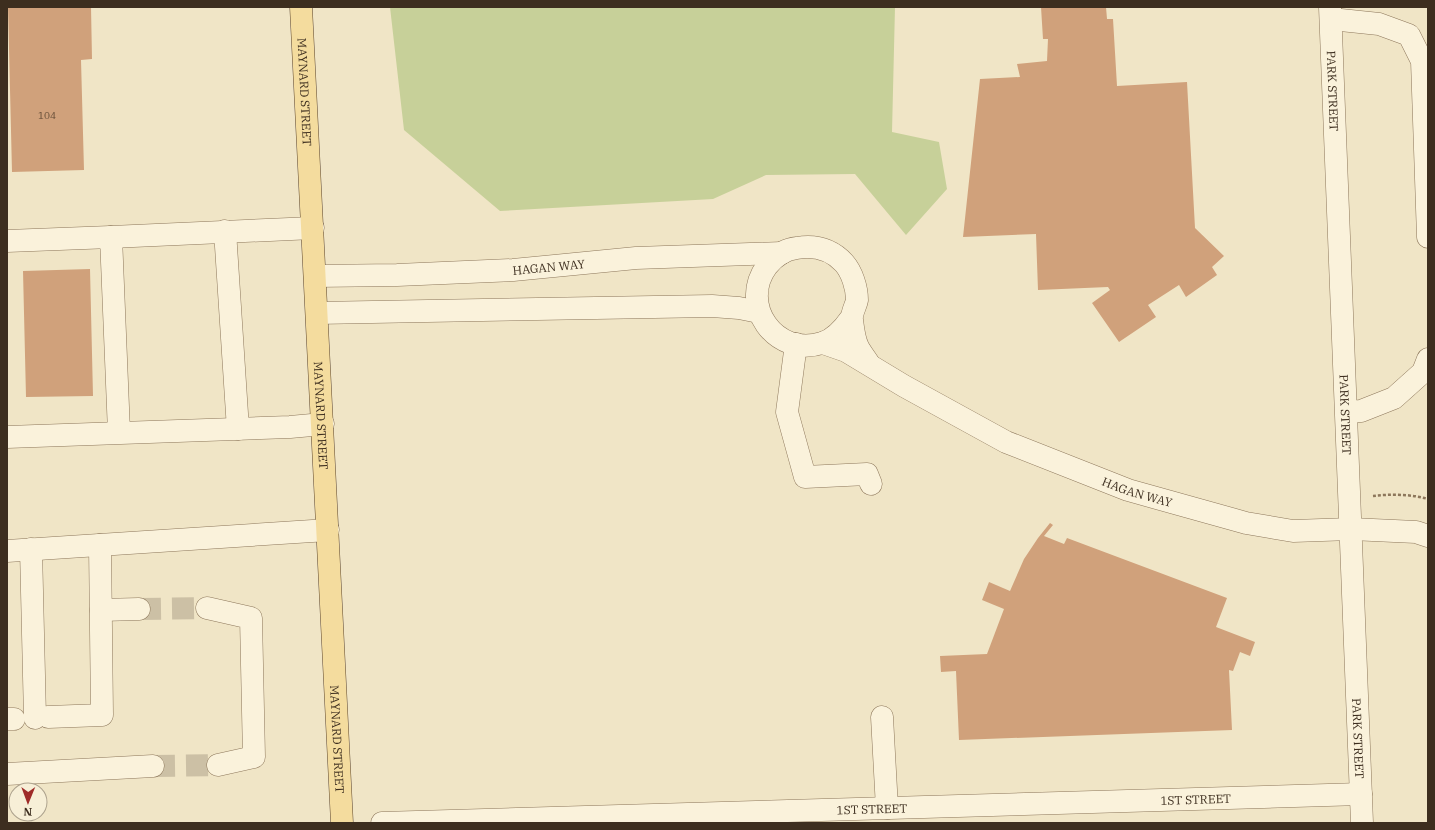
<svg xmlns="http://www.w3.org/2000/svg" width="1435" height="830" font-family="'IBM Plex Serif',serif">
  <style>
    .green { fill: #c7d099 }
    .building { fill: #d0a17b }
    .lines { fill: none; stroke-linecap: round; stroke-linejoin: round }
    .minor-tunnel { stroke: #ccc0a5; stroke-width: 22; stroke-dasharray: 22 11; stroke-linecap: butt }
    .minor-casing { stroke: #8d775b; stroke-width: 23 }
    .major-casing { stroke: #5b452f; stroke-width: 23 }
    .path { stroke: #8d775b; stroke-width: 2.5; stroke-dasharray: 3 2; stroke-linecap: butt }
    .minor { stroke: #faf2db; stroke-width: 22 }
    .major { stroke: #f4dc9e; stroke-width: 22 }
    .labels { text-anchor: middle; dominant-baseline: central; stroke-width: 3.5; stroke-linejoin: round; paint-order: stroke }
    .number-label { font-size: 10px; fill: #624b36 }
    .street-label { font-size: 12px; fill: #3d2e1f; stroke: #f7efd7 }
  </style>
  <rect width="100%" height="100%" fill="#f0e5c6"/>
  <path class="green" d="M 390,7 L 895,7 L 892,132 L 939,142 L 947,189 L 906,235 L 855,174 L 766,175 L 713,199 L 500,211 L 404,130 Z"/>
  <path class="building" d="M 8,7 L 91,7 L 92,59 L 81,60 L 84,170 L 12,172 Z
    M 1041,7 L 1106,7 L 1107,19 L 1113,19 L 1117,86 L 1187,82 L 1195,228 L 1224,256 L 1212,267 L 1217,275 L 1186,297 L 1179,285 L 1148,305 L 1156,317 L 1119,342 L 1092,303 L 1110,290 L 1108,287 L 1038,290 L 1036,234 L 963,237 L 980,79 L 1020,77 L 1017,64 L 1047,61 L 1048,39 L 1043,39 Z
    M 90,269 L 93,396 L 26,397 L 23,271 Z
    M 1050,523 L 1053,525 L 1044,536 L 1064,544 L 1067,538 L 1227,598 L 1216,627 L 1255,642 L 1250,656 L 1240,652 L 1233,671 L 1229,670 L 1232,730 L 959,740 L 956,671 L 941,672 L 940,656 L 987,654 L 1004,609 L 982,600 L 989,582 L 1010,591 L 1024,559 L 1038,538 Z"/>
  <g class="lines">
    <path class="minor-tunnel" d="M 139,609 L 207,608
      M 153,766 L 218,765"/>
    <defs>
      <g id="minor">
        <path id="s1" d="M 1330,7 L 1362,823"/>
        <path d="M 1331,19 L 1379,24 L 1409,35 L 1422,61 L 1428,237"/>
        <path d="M 225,231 L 238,429"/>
        <path d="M 111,237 L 313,228"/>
        <path d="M 7,241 L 111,237 L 119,432"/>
        <path id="s2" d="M 315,276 L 397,275 L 513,270 L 636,258 L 782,253"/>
        <path d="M 317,313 L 712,306 L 739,308 L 759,312"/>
        <path d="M 851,318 C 844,328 835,339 822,343 C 776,358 738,305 767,266 C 775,256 785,249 797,248 C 815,245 831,249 844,263 C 852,272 857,288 857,300 C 856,306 851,313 852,320 C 853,328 854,339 858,347 C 861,353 866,359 869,364"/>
        <path id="s3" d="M 823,343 L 846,351 L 904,386 L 1006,442 L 1128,490 L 1246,523 L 1293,531 L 1351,529 L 1416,532 L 1428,536"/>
        <path d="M 796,344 L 787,412 L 805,477 L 867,474 L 871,484"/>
        <path d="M 1347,412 L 1361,411 L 1394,398 L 1423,372 L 1428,359"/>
        <path d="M 7,437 L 290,427 L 323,424"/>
        <path d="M 31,549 L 35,718"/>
        <path d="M 7,551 L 328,530"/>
        <path d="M 207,608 L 251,618 L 254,757 L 218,765"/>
        <path d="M 101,610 L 139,609"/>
        <path d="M 48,717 L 102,715 L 100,545"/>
        <path d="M 882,717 L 887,808"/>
        <path d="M 7,719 L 14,719"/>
        <path d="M 7,774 L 153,766"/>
        <path id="s4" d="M 382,823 L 1361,794"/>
      </g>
      <g id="major">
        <path id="s5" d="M 301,7 L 342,823"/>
      </g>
    </defs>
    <use href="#minor" class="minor-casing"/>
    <use href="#major" class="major-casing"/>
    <path class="path" d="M 1373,496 C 1390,494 1411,494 1428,499"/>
    <use href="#minor" class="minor"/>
    <use href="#major" class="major"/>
  </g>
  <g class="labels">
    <g class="number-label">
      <text x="47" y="115">104</text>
    </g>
    <g class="street-label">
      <text stroke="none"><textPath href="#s5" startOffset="85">MAYNARD STREET</textPath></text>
      <text stroke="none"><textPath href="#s1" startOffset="84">PARK STREET</textPath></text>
      <text stroke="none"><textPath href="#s2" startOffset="234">HAGAN WAY</textPath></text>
      <text stroke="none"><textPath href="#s5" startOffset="409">MAYNARD STREET</textPath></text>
      <text stroke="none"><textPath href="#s1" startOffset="408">PARK STREET</textPath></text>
      <text stroke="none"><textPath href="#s3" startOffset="349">HAGAN WAY</textPath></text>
      <text stroke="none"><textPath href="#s5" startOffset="733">MAYNARD STREET</textPath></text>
      <text stroke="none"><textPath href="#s1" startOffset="732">PARK STREET</textPath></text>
      <text stroke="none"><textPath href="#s4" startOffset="814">1ST STREET</textPath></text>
      <text stroke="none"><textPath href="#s4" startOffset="490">1ST STREET</textPath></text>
    </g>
  </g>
  <rect width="1435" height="830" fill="none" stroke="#3d2e1f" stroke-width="16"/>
  <g transform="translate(28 802) rotate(181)"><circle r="19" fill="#f7efd7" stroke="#ada28d"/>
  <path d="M0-3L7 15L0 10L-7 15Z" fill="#9f2b28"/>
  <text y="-6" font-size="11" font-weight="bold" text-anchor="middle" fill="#3d2e1f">N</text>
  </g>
</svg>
